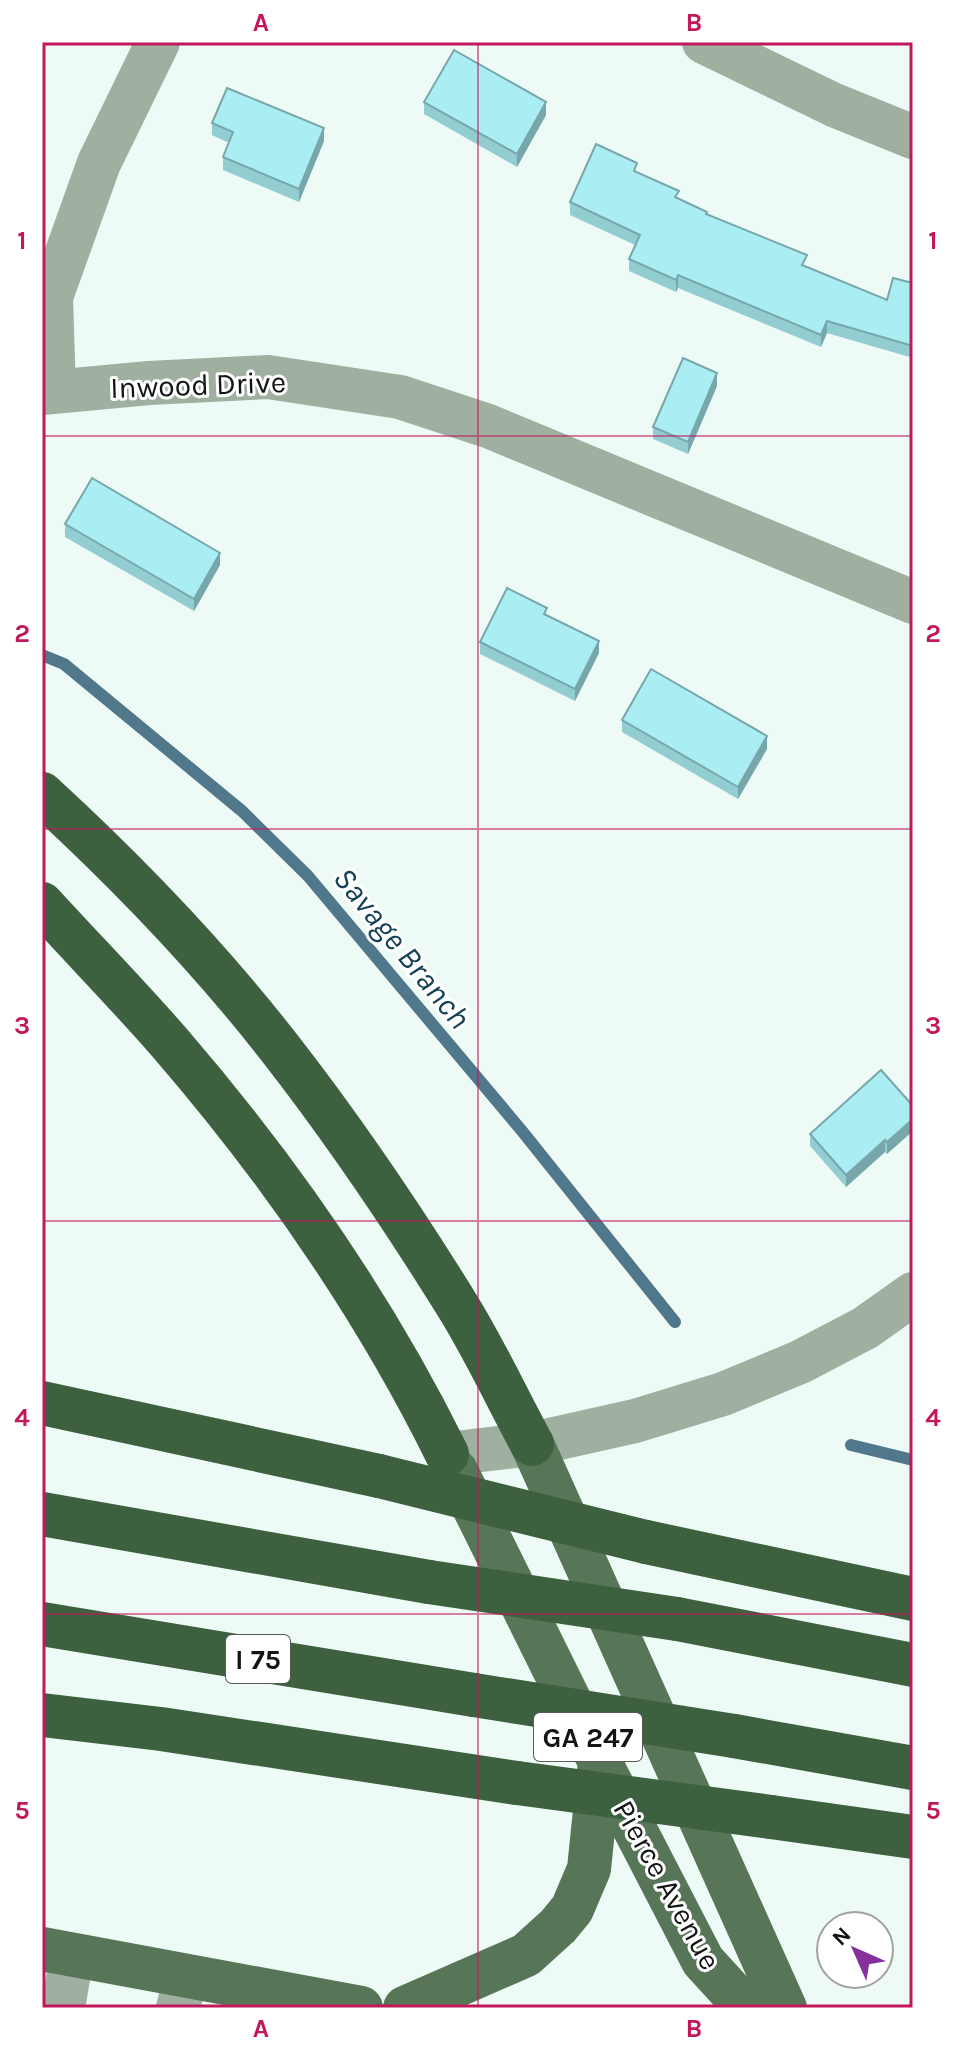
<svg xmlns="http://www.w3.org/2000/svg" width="955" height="2050" font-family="Karla,sans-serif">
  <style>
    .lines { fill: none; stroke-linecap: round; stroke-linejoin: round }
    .stream { stroke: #51778a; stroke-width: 12 }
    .minor { stroke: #9fb0a0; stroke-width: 44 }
    .major { stroke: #577658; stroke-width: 44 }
    .highway { stroke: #3d603f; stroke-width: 44 }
    .highway-bridge { stroke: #3d603f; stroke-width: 44 }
    .wall { fill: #92cdd2 }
    .shaded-wall { fill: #77a7ab }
    .building { fill: #aaeef4; stroke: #77a7ab; stroke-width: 2 }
    .grid { fill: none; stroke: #c2185b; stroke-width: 2; stroke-opacity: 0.55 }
    .labels { text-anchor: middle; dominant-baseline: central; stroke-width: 6; stroke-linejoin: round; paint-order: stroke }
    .shield { fill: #fff; stroke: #585b5a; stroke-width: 2 }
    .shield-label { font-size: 28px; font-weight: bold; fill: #111514 }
    .street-label { font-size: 30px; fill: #111514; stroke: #fff }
    .water-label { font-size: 32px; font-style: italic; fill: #164155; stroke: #fff }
    .neatline { fill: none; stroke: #c2185b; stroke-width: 3 }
    .grid-label { font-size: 26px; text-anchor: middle; font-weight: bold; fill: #c2185b }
  </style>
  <rect width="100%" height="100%" fill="#eefaf6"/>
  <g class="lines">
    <path class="stream" d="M 42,655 L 64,664 L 242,811 L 308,876 L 522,1131 L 675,1322
      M 851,1445 L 913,1460"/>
    <path class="minor" d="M 704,42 L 834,105 L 913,137
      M 54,392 L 51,297 L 99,163 L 158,42
      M 42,393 L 149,383 L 268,377 L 400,397 L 488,426 L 913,602
      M 447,1454 L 532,1444 L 635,1421 L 723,1394 L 800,1362 L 865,1328 L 913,1294
      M 63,2008 L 72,1955
      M 178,2008 L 186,1976"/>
    <path class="major" d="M 532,1444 L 785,2008
      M 456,1471 L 600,1762 L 703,1961 L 746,2008
      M 42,1949 L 361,2008
      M 405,2008 L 526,1955 L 558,1926 L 572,1909 L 589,1869 L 600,1762"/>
    <path class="highway" d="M 42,794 C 128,873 210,958 282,1051 C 345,1132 403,1218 457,1305 C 485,1350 507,1398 532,1444
      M 42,904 C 84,950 128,995 169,1042 C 277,1167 374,1306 447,1454
      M 42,1403 L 379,1476
      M 42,1514 L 429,1582
      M 646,1542 L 913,1599
      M 677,1619 L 913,1665
      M 42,1624 L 474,1695
      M 42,1715 L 161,1729 L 517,1783
      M 734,1736 L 913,1768
      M 771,1817 L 913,1837"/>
    <path class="highway-bridge" d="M 379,1476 L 646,1542
      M 429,1582 L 677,1619
      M 474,1695 L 734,1736
      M 517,1783 L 771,1817"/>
  </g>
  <path class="wall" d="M 424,102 L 546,115 L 517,167 L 424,114 Z
    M 212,123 L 324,141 L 299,202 L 223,170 L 223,157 L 229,143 L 212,135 Z
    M 637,173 L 679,199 L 807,267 L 887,300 L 913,283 L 913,358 L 827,333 L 821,347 L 678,288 L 676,292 L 629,271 L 629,259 L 635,245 L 570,215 L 570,202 Z
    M 717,386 L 688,454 L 653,439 L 653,427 Z
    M 65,524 L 220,565 L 194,611 L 65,537 Z
    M 547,615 L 599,653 L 575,701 L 480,654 L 480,642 Z
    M 622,720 L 767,749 L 738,799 L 622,732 Z
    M 913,1106 L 887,1154 L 885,1152 L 846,1187 L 810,1146 L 810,1134 Z"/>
  <path class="shaded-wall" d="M 546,102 L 546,115 L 517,167 L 517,154 Z
    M 324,128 L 324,141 L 299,202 L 299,189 Z
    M 678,275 L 678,288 L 676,292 L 676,280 Z
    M 827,321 L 827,333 L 821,347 L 821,335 Z
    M 717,373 L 717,386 L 688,454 L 688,442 Z
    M 220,553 L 220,565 L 194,611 L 194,599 Z
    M 599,641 L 599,653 L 575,701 L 575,689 Z
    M 767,736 L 767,749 L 738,799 L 738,787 Z
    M 913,1119 L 913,1131 L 887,1154 L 887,1142 Z
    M 885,1140 L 885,1152 L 846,1187 L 846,1175 Z"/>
  <path class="building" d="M 454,50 L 546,102 L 517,154 L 424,102 Z
    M 227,88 L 324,128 L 299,189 L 223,157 L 233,132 L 212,123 Z
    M 596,144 L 637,163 L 634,171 L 679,191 L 675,197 L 707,212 L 706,214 L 807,255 L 802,265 L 887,300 L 893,278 L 913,283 L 913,346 L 827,321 L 821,335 L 678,275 L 676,280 L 629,259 L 640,235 L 570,202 Z
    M 683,358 L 717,373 L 688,442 L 653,427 Z
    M 92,478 L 220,553 L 194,599 L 65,524 Z
    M 507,588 L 547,608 L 544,614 L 599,641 L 575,689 L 480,642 Z
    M 651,669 L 767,736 L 738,787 L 622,720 Z
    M 881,1070 L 913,1106 L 913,1119 L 887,1142 L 885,1140 L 846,1175 L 810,1134 Z"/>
  <path class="grid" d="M 478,42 L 478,2008M 42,436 L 913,436M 42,829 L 913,829M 42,1221 L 913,1221M 42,1614 L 913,1614"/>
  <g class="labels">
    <g class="shield">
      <rect x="226" y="1635" width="64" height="48" rx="6"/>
      <rect x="534" y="1713" width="108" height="48" rx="6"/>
    </g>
    <g class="shield-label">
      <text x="258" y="1659">I 75</text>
      <text x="588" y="1737">GA 247</text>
    </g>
    <g class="street-label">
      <text transform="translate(198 385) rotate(-2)">Inwood Drive</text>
      <text transform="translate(667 1885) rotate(61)">Pierce Avenue</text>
    </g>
    <g class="water-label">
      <text transform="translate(402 948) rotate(51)">Savage Branch</text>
    </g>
  </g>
  <rect width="955" height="2050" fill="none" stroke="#ffffff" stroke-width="88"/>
  <g transform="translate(855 1950) rotate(315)"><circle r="38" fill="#ffffff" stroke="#a0a1a1" stroke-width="2"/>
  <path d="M0-6L14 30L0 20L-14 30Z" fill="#85309d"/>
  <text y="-12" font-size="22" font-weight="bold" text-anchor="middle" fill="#111514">N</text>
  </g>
  <rect x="44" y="44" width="867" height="1962" class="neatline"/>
  <g class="grid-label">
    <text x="261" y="31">A</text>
    <text x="694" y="31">B</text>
    <text x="22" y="249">1</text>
    <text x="933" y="249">1</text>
    <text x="22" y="642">2</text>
    <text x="933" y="642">2</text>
    <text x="22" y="1034">3</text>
    <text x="933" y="1034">3</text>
    <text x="22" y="1426">4</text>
    <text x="933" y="1426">4</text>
    <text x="22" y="1819">5</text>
    <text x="933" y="1819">5</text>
    <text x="261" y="2037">A</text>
    <text x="694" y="2037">B</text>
  </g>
</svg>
